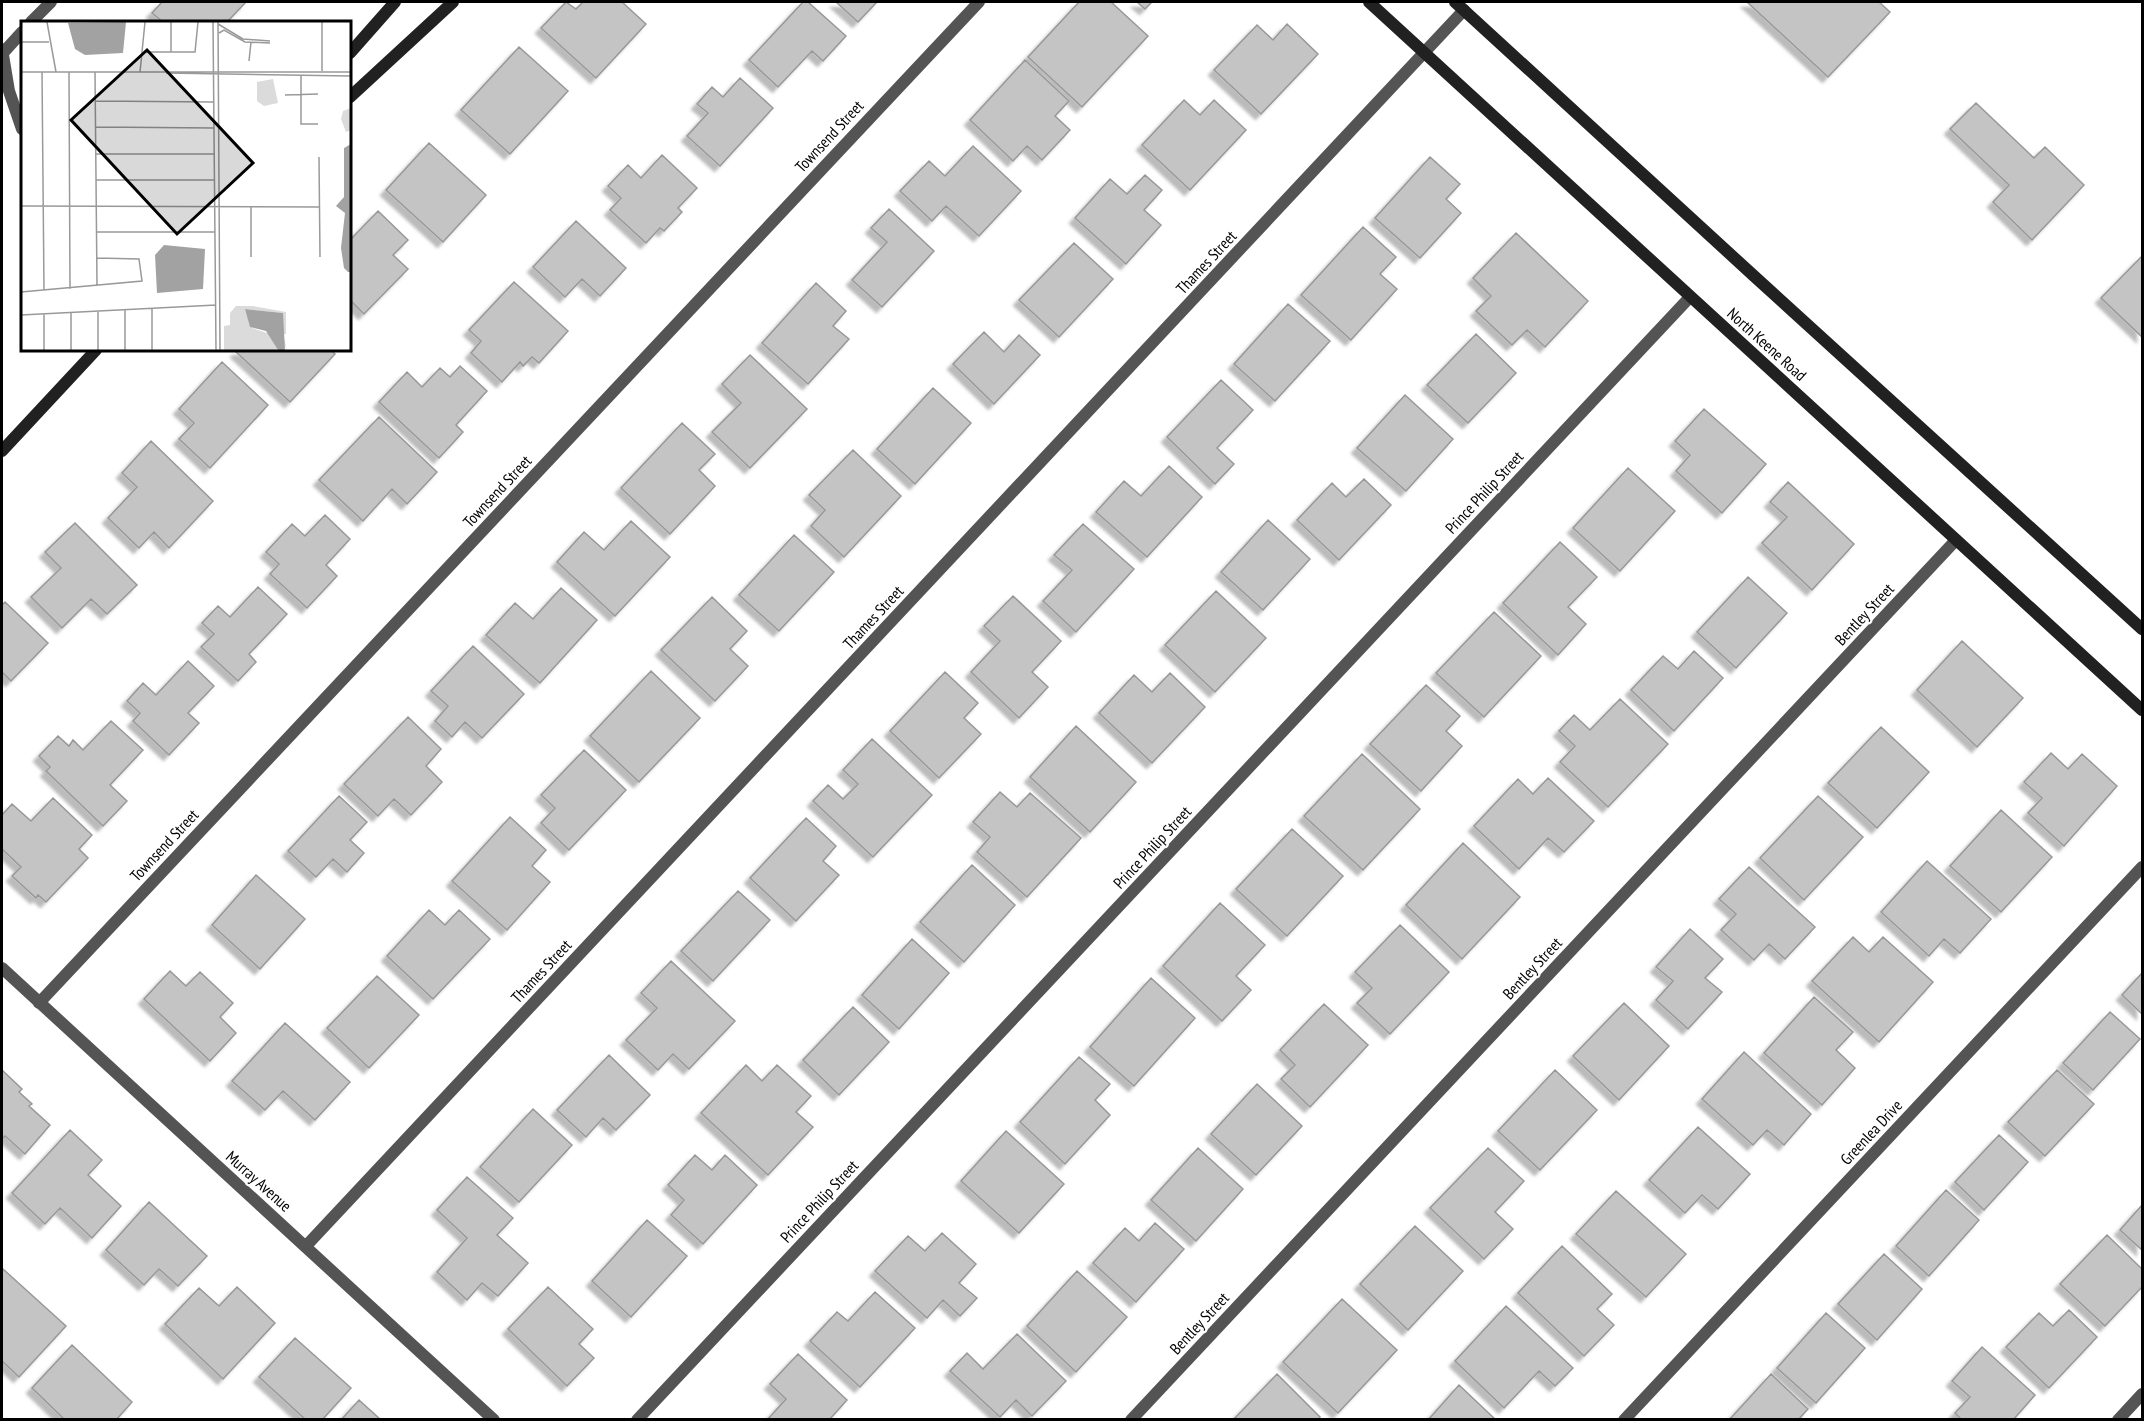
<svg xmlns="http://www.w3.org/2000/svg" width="2144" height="1421" font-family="'PT Sans Narrow',sans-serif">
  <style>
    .building { fill: #c4c4c4; stroke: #989898; stroke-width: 1.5; filter: url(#shadow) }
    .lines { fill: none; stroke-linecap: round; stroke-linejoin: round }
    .street { stroke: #545454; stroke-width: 12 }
    .secondary { stroke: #212121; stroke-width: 12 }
    .labels { text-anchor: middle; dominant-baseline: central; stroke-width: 4.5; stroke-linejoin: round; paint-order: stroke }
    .street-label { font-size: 16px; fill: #000; stroke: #fff }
    .inset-road { fill: none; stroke: #999; stroke-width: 1.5 }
    .view { fill: #000; fill-opacity: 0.15; stroke: #000; stroke-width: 3 }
    .inset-edge { fill: none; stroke: #000; stroke-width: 3 }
  </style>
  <defs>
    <filter id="shadow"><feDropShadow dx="-5.5" dy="5.5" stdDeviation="1.5" flood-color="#0004"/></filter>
  </defs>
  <rect width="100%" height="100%" fill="#fff"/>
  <path class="building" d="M 162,2 L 246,2 L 227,22 L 163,22 L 152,13 Z
    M 566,2 L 576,9 L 583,2 L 622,2 L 646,24 L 596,78 L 541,28 Z
    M 803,2 L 808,2 L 846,36 L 823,61 L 812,51 L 778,87 L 749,60 Z
    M 836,2 L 877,2 L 858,22 Z
    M 1079,2 L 1111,2 L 1148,36 L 1082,107 L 1028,57 Z
    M 1137,2 L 1152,2 L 1145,9 Z
    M 1747,2 L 1879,2 L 1890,12 L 1828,77 Z
    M 1287,24 L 1318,54 L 1261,114 L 1214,70 L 1257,25 L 1273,40 Z
    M 519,47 L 568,91 L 510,154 L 461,110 Z
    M 1025,60 L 1069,101 L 1055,116 L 1070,130 L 1042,160 L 1027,146 L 1013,161 L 970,120 Z
    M 740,78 L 773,108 L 720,166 L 687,136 L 708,113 L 697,104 L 712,87 L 723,97 Z
    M 1184,100 L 1200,115 L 1214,100 L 1246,130 L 1190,190 L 1142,145 Z
    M 1976,103 L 2034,158 L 2045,147 L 2084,185 L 2032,240 L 1993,202 L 2009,185 L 1950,129 Z
    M 429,143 L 486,195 L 443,242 L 386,190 Z
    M 973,146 L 1021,191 L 979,236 L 946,206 L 932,221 L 900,191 L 929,161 L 945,176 Z
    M 662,155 L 697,188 L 678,208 L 682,212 L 664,231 L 660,228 L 646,243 L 610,210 L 621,198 L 608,186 L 628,165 L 641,178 Z
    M 1430,157 L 1460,184 L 1446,199 L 1461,213 L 1420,258 L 1375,218 Z
    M 1145,175 L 1162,190 L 1144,210 L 1161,225 L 1126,264 L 1075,218 L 1110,179 L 1127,194 Z
    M 889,209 L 934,251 L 882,307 L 852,280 L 887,242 L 871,228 Z
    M 378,211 L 408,240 L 393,255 L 408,269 L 364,314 L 350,300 L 350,240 Z
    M 576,221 L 626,268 L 600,296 L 582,279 L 565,297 L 533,267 Z
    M 1363,227 L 1396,257 L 1380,274 L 1397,289 L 1351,340 L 1301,295 Z
    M 1516,233 L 1588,301 L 1545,347 L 1527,330 L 1512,345 L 1476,311 L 1491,296 L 1473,278 Z
    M 1074,243 L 1113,279 L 1059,337 L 1019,300 Z
    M 2142,256 L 2142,337 L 2101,298 Z
    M 514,282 L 568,331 L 539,363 L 532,357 L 523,366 L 520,362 L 502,382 L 471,353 L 481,341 L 469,330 Z
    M 816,283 L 846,311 L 833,326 L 849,339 L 808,384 L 762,343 Z
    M 1288,304 L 1330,341 L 1275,401 L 1234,364 Z
    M 984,332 L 1004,352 L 1019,335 L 1040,355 L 994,404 L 953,364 Z
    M 1476,334 L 1516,373 L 1468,423 L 1427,385 Z
    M 238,350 L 331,350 L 335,354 L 290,402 L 236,352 Z
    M 750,355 L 807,409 L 750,468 L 712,432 L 741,403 L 722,384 Z
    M 222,362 L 268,405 L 210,468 L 179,439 L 194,423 L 179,409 Z
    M 460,366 L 487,391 L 456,425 L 463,432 L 439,458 L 379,402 L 407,372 L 422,387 L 440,368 L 450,377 Z
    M 1221,380 L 1253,410 L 1217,448 L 1234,464 L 1215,484 L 1167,437 Z
    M 933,388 L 971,423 L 915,484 L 877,449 Z
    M 1405,395 L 1453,439 L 1406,491 L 1357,448 Z
    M 1704,409 L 1766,464 L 1722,513 L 1676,471 L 1690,455 L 1675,441 Z
    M 379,417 L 437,472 L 407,504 L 392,489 L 363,521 L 319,480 Z
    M 682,423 L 715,454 L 699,470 L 715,486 L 670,534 L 621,488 Z
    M 151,441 L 213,501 L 169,548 L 154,532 L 139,548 L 108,518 L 137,487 L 122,473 Z
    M 853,450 L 901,496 L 844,557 L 811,526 L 825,510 L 809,495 Z
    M 1169,466 L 1202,497 L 1147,557 L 1096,512 L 1124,481 L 1141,496 Z
    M 1628,468 L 1675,511 L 1620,571 L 1573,528 Z
    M 1364,479 L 1391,505 L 1339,560 L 1297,520 L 1332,483 L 1346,497 Z
    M 1788,482 L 1854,544 L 1812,590 L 1762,543 L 1787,517 L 1770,502 Z
    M 325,515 L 350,539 L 326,565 L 337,576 L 307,608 L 270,574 L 279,564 L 266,552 L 292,524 L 305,536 Z
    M 1268,520 L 1310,559 L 1263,610 L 1221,572 Z
    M 631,521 L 670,557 L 615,616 L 557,562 L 584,532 L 604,550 Z
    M 75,523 L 137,585 L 107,614 L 91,599 L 62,628 L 31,597 L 61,568 L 45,552 Z
    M 1083,524 L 1134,569 L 1076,632 L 1043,601 L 1072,570 L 1054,555 Z
    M 794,535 L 834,572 L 779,631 L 739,595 Z
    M 1560,542 L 1597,577 L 1568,607 L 1586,624 L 1558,655 L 1503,603 Z
    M 1748,577 L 1787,613 L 1736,668 L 1697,632 Z
    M 258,587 L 287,614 L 249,654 L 256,662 L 238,681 L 201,647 L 214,634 L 202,623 L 218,606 L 230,617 Z
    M 561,588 L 597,620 L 540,683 L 486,635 L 515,603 L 533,619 Z
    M 1216,591 L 1266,638 L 1215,692 L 1165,645 Z
    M 1013,596 L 1061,641 L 1032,672 L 1048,687 L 1019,718 L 971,672 L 1000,641 L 984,626 Z
    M 712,597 L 747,631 L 730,649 L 748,666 L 715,701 L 661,650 Z
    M 5,602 L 48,643 L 11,681 L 2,672 L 2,605 Z
    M 1494,612 L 1541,656 L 1484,717 L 1436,673 Z
    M 1962,641 L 2023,698 L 1977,747 L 1917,690 Z
    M 473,646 L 524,694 L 482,738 L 465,722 L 452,737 L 435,721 L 448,706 L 431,691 Z
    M 1694,651 L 1723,678 L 1674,731 L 1631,690 L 1663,656 L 1678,669 Z
    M 188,661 L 214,686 L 188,713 L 199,723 L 169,755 L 133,721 L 140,713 L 127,701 L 143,683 L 156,695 Z
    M 651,671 L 700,718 L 639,782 L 590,736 Z
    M 945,672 L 978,703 L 964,718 L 981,734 L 939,778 L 890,731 Z
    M 1170,673 L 1205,707 L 1152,763 L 1099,713 L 1134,675 L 1152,692 Z
    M 1426,685 L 1460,716 L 1446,731 L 1462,746 L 1421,791 L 1370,744 Z
    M 1620,699 L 1668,744 L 1608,807 L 1560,762 L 1575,746 L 1559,731 L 1574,715 L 1590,730 Z
    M 408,717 L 441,749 L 426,766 L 442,782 L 411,815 L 394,799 L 378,816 L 344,784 Z
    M 111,721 L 143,750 L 110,785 L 127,801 L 103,826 L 46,771 L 50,767 L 39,756 L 58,736 L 69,746 L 73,740 L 83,750 Z
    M 1076,726 L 1136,782 L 1090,832 L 1030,777 Z
    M 1881,727 L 1929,772 L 1877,828 L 1828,783 Z
    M 872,739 L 932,795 L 873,857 L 813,801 L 828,785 L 843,799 L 858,784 L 843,770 Z
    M 584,750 L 626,790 L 569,850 L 541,823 L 555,808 L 541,795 Z
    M 2051,753 L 2068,769 L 2082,754 L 2117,786 L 2064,846 L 2028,813 L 2042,798 L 2024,782 Z
    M 1362,754 L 1420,809 L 1363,870 L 1304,816 Z
    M 1548,778 L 1594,821 L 1564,852 L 1548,838 L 1519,869 L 1474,826 L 1518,779 L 1533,794 Z
    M 1000,792 L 1017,807 L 1030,793 L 1081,838 L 1027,897 L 977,852 L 990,837 L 973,822 Z
    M 339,796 L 367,822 L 350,840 L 364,853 L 347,872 L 333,859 L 316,877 L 288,851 Z
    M 1818,796 L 1863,837 L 1804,900 L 1760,858 Z
    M 53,798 L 92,835 L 79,849 L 88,858 L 46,902 L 38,895 L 36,898 L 12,876 L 21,867 L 2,849 L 2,815 L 12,804 L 31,821 Z
    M 2001,810 L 2052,857 L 2001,912 L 1950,866 Z
    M 510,817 L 546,850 L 532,866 L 550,882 L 507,930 L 452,881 Z
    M 806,818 L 836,846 L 823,861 L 839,875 L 796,921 L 750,878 Z
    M 1292,829 L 1343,876 L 1287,936 L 1236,889 Z
    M 1463,843 L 1520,897 L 1462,959 L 1406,905 Z
    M 1927,861 L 1991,919 L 1960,953 L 1944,939 L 1929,956 L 1881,912 Z
    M 972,865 L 1015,905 L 964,962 L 920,922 Z
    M 1749,867 L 1815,927 L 1785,959 L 1769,944 L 1754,960 L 1721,930 L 1736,914 L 1719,899 Z
    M 256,875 L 305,919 L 260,969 L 212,925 Z
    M 738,891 L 770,920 L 713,981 L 681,951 Z
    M 1220,903 L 1265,945 L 1236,976 L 1251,990 L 1222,1021 L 1163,966 Z
    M 429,910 L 445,925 L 459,910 L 490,939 L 433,999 L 387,956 Z
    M 1400,925 L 1449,972 L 1390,1034 L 1357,1003 L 1372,988 L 1355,972 Z
    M 1690,929 L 1723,959 L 1705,978 L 1722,992 L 1688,1029 L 1656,1000 L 1673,981 L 1656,967 Z
    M 1853,937 L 1869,952 L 1883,937 L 1933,982 L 1879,1042 L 1812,981 Z
    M 912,939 L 949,973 L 899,1029 L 862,995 Z
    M 671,961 L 735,1021 L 689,1069 L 673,1054 L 658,1070 L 626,1040 L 657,1008 L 641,993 Z
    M 170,971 L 186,986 L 200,972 L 233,1003 L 220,1017 L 236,1033 L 210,1061 L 144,999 Z
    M 2142,973 L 2142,1014 L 2122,995 Z
    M 377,976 L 419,1015 L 369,1068 L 327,1028 Z
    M 1151,978 L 1195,1018 L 1134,1086 L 1090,1047 Z
    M 1814,997 L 1853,1032 L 1836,1050 L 1855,1068 L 1822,1105 L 1764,1053 Z
    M 1624,1003 L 1669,1046 L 1619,1100 L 1573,1056 Z
    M 1324,1004 L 1368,1045 L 1310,1107 L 1281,1079 L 1295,1065 L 1280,1050 Z
    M 853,1007 L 889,1042 L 839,1095 L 803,1060 Z
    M 2110,1012 L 2140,1039 L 2093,1090 L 2063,1063 Z
    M 285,1023 L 350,1082 L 315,1120 L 283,1091 L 265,1110 L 232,1081 Z
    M 1744,1052 L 1811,1114 L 1784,1145 L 1767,1130 L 1753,1145 L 1702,1099 Z
    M 609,1055 L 650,1095 L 616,1130 L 603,1118 L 586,1137 L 557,1110 Z
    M 1079,1057 L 1110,1084 L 1095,1100 L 1110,1115 L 1065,1164 L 1020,1122 Z
    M 746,1065 L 762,1081 L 777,1065 L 811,1096 L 796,1112 L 813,1127 L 768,1175 L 701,1113 Z
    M 2,1070 L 22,1089 L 19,1092 L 32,1104 L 29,1106 L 50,1125 L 25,1154 L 5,1136 L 2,1139 Z
    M 1555,1070 L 1597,1110 L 1540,1170 L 1498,1131 Z
    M 2057,1070 L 2094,1104 L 2045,1156 L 2008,1122 Z
    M 1257,1084 L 1302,1126 L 1256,1175 L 1211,1134 Z
    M 533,1109 L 572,1145 L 519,1202 L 480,1167 Z
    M 1698,1127 L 1750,1174 L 1718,1209 L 1702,1195 L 1685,1213 L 1649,1180 Z
    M 70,1130 L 102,1160 L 88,1175 L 121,1206 L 92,1238 L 60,1208 L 45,1224 L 12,1193 Z
    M 1006,1131 L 1064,1184 L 1019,1233 L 961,1181 Z
    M 1999,1135 L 2028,1162 L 1984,1210 L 1955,1182 Z
    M 1198,1148 L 1243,1189 L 1196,1241 L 1151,1200 Z
    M 1488,1148 L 1524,1181 L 1495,1212 L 1513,1229 L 1484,1259 L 1430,1208 Z
    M 695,1155 L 712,1170 L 725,1155 L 757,1185 L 703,1244 L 671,1215 L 684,1200 L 668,1185 Z
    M 467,1177 L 513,1218 L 497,1235 L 528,1263 L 498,1296 L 482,1283 L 467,1300 L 437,1272 L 467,1238 L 437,1210 Z
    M 1946,1190 L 1979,1220 L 1929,1276 L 1896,1246 Z
    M 1616,1191 L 1686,1254 L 1646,1297 L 1576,1234 Z
    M 149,1202 L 207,1256 L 178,1286 L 159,1269 L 144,1285 L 106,1250 Z
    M 2142,1205 L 2142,1250 L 2120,1230 Z
    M 647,1220 L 687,1256 L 631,1317 L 592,1281 Z
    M 1155,1223 L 1184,1249 L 1136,1302 L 1093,1263 L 1125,1228 L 1139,1241 Z
    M 1415,1226 L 1463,1271 L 1408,1330 L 1360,1284 Z
    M 942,1233 L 976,1264 L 959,1283 L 977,1298 L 960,1316 L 943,1300 L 927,1318 L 875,1271 L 908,1236 L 925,1251 Z
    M 2107,1235 L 2142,1269 L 2142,1287 L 2105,1326 L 2060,1284 Z
    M 1562,1246 L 1612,1294 L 1597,1309 L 1614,1325 L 1584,1356 L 1518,1293 Z
    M 1884,1254 L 1922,1289 L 1877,1340 L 1838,1304 Z
    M 3,1269 L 66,1326 L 19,1377 L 2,1361 L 2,1271 Z
    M 1077,1271 L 1127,1317 L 1076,1372 L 1027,1326 Z
    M 237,1287 L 275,1323 L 223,1379 L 165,1324 L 199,1288 L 219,1306 Z
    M 548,1287 L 593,1329 L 579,1344 L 594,1358 L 567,1386 L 508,1329 Z
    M 875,1292 L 915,1328 L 860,1387 L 810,1341 L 837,1312 L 848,1321 Z
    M 1342,1299 L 1397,1350 L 1338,1413 L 1283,1362 Z
    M 1506,1306 L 1573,1368 L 1555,1386 L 1539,1371 L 1504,1408 L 1455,1361 Z
    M 2069,1310 L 2097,1337 L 2049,1388 L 2006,1347 L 2039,1313 L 2053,1326 Z
    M 1826,1313 L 1865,1348 L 1816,1403 L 1777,1368 Z
    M 1017,1334 L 1066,1381 L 1032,1416 L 1016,1400 L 1000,1417 L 950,1371 L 967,1353 L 983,1369 Z
    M 295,1338 L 351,1388 L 322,1420 L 306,1420 L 259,1377 Z
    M 72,1345 L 132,1402 L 116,1420 L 65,1420 L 32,1388 Z
    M 1982,1347 L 2035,1395 L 2013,1420 L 1962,1420 L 1955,1413 L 1970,1397 L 1952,1381 Z
    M 798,1354 L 847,1400 L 829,1420 L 767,1420 L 786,1399 L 770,1384 Z
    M 1277,1374 L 1320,1417 L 1317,1420 L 1233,1420 Z
    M 1771,1374 L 1808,1409 L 1798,1420 L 1729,1420 Z
    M 1459,1385 L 1496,1420 L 1428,1420 Z
    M 359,1400 L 381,1420 L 341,1420 Z"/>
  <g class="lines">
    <path class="street" d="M 31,22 L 51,2
      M 2,49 L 9,91 L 22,129
      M 3,53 L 22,32
      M 2,968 L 494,1420
      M 39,1003 L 979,2
      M 306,1246 L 1464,10
      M 637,1420 L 1690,297
      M 1131,1420 L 1956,540
      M 1624,1420 L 2142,867
      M 2118,1420 L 2142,1394"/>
    <path class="secondary" d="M 1369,2 L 2142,710
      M 1455,2 L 1754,276 L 2142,629
      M 350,53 L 395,2
      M 350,97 L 453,2
      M 2,451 L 96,350"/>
  </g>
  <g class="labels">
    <g class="street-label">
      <text transform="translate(829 136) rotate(-47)">Townsend Street</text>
      <text transform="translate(1206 262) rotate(-47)">Thames Street</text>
      <text transform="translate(1767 344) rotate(42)">North Keene Road</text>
      <text transform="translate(497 491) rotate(-47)">Townsend Street</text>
      <text transform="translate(1484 492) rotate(-47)">Prince Philip Street</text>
      <text transform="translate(1864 614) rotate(-47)">Bentley Street</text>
      <text transform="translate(873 617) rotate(-47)">Thames Street</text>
      <text transform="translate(164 845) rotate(-47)">Townsend Street</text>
      <text transform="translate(1152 847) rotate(-47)">Prince Philip Street</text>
      <text transform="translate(1532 968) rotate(-47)">Bentley Street</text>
      <text transform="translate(541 971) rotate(-47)">Thames Street</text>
      <text transform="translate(1871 1132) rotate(-47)">Greenlea Drive</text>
      <text transform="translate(259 1181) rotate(42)">Murray Avenue</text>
      <text transform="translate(819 1201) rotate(-47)">Prince Philip Street</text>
      <text transform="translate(1199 1323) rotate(-47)">Bentley Street</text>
    </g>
  </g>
  <g transform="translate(21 21)">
    <rect width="330" height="330" fill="#fff"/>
    <path d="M 252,58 L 257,82 L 243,85 L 236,80 L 236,61 ZM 330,87 L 330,109 L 325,111 L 320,98 L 322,90 ZM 215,285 L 232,285 L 265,291 L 265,313 L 262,313 L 266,329 L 261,317 L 262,292 L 224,288 L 231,307 L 249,313 L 257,329 L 203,329 L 203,305 L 209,304 L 209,292 Z" fill="#dbdbdb"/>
    <path d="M 105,1 L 102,32 L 64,34 L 54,28 L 47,2 ZM 330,123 L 330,251 L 327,251 L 323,247 L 320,227 L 324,192 L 315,185 L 323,176 L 323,127 ZM 143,224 L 184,228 L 182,268 L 136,272 L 134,234 ZM 224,288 L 262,292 L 264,329 L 257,329 L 245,310 L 229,306 Z" fill="#a2a2a2"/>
    <path class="inset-road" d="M 26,1 L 35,51M 150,1 L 150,31M 192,1 L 195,329M 197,1 L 199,329M 301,1 L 301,50M 197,3 L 222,18 L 249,20M 198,12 L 203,9 L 224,21 L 249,22M 0,21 L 28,21M 123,31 L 174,31 L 177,1M 228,40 L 230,21M 0,51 L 330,51M 21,51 L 23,269M 48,51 L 49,268M 74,51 L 76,264M 119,51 L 124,1M 145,52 L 330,55M 280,54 L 280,103 L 297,103M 264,74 L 297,73M 74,80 L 192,81M 75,106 L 193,107M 75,133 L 193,133M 298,136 L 299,236M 75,159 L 193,159M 0,185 L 298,186M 230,186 L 230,236M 75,211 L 194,211M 0,271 L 121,260 L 118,238 L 76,237M 104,289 L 104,329M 77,291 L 77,329M 50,292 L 50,329M 0,294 L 195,284M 23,329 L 23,293M 131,329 L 131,287"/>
    <path class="view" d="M 126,29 L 232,142 L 156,213 L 50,99 Z"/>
    <rect width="330" height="330" class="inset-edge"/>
  </g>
  <rect width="2144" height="1421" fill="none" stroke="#000000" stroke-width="6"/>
</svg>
